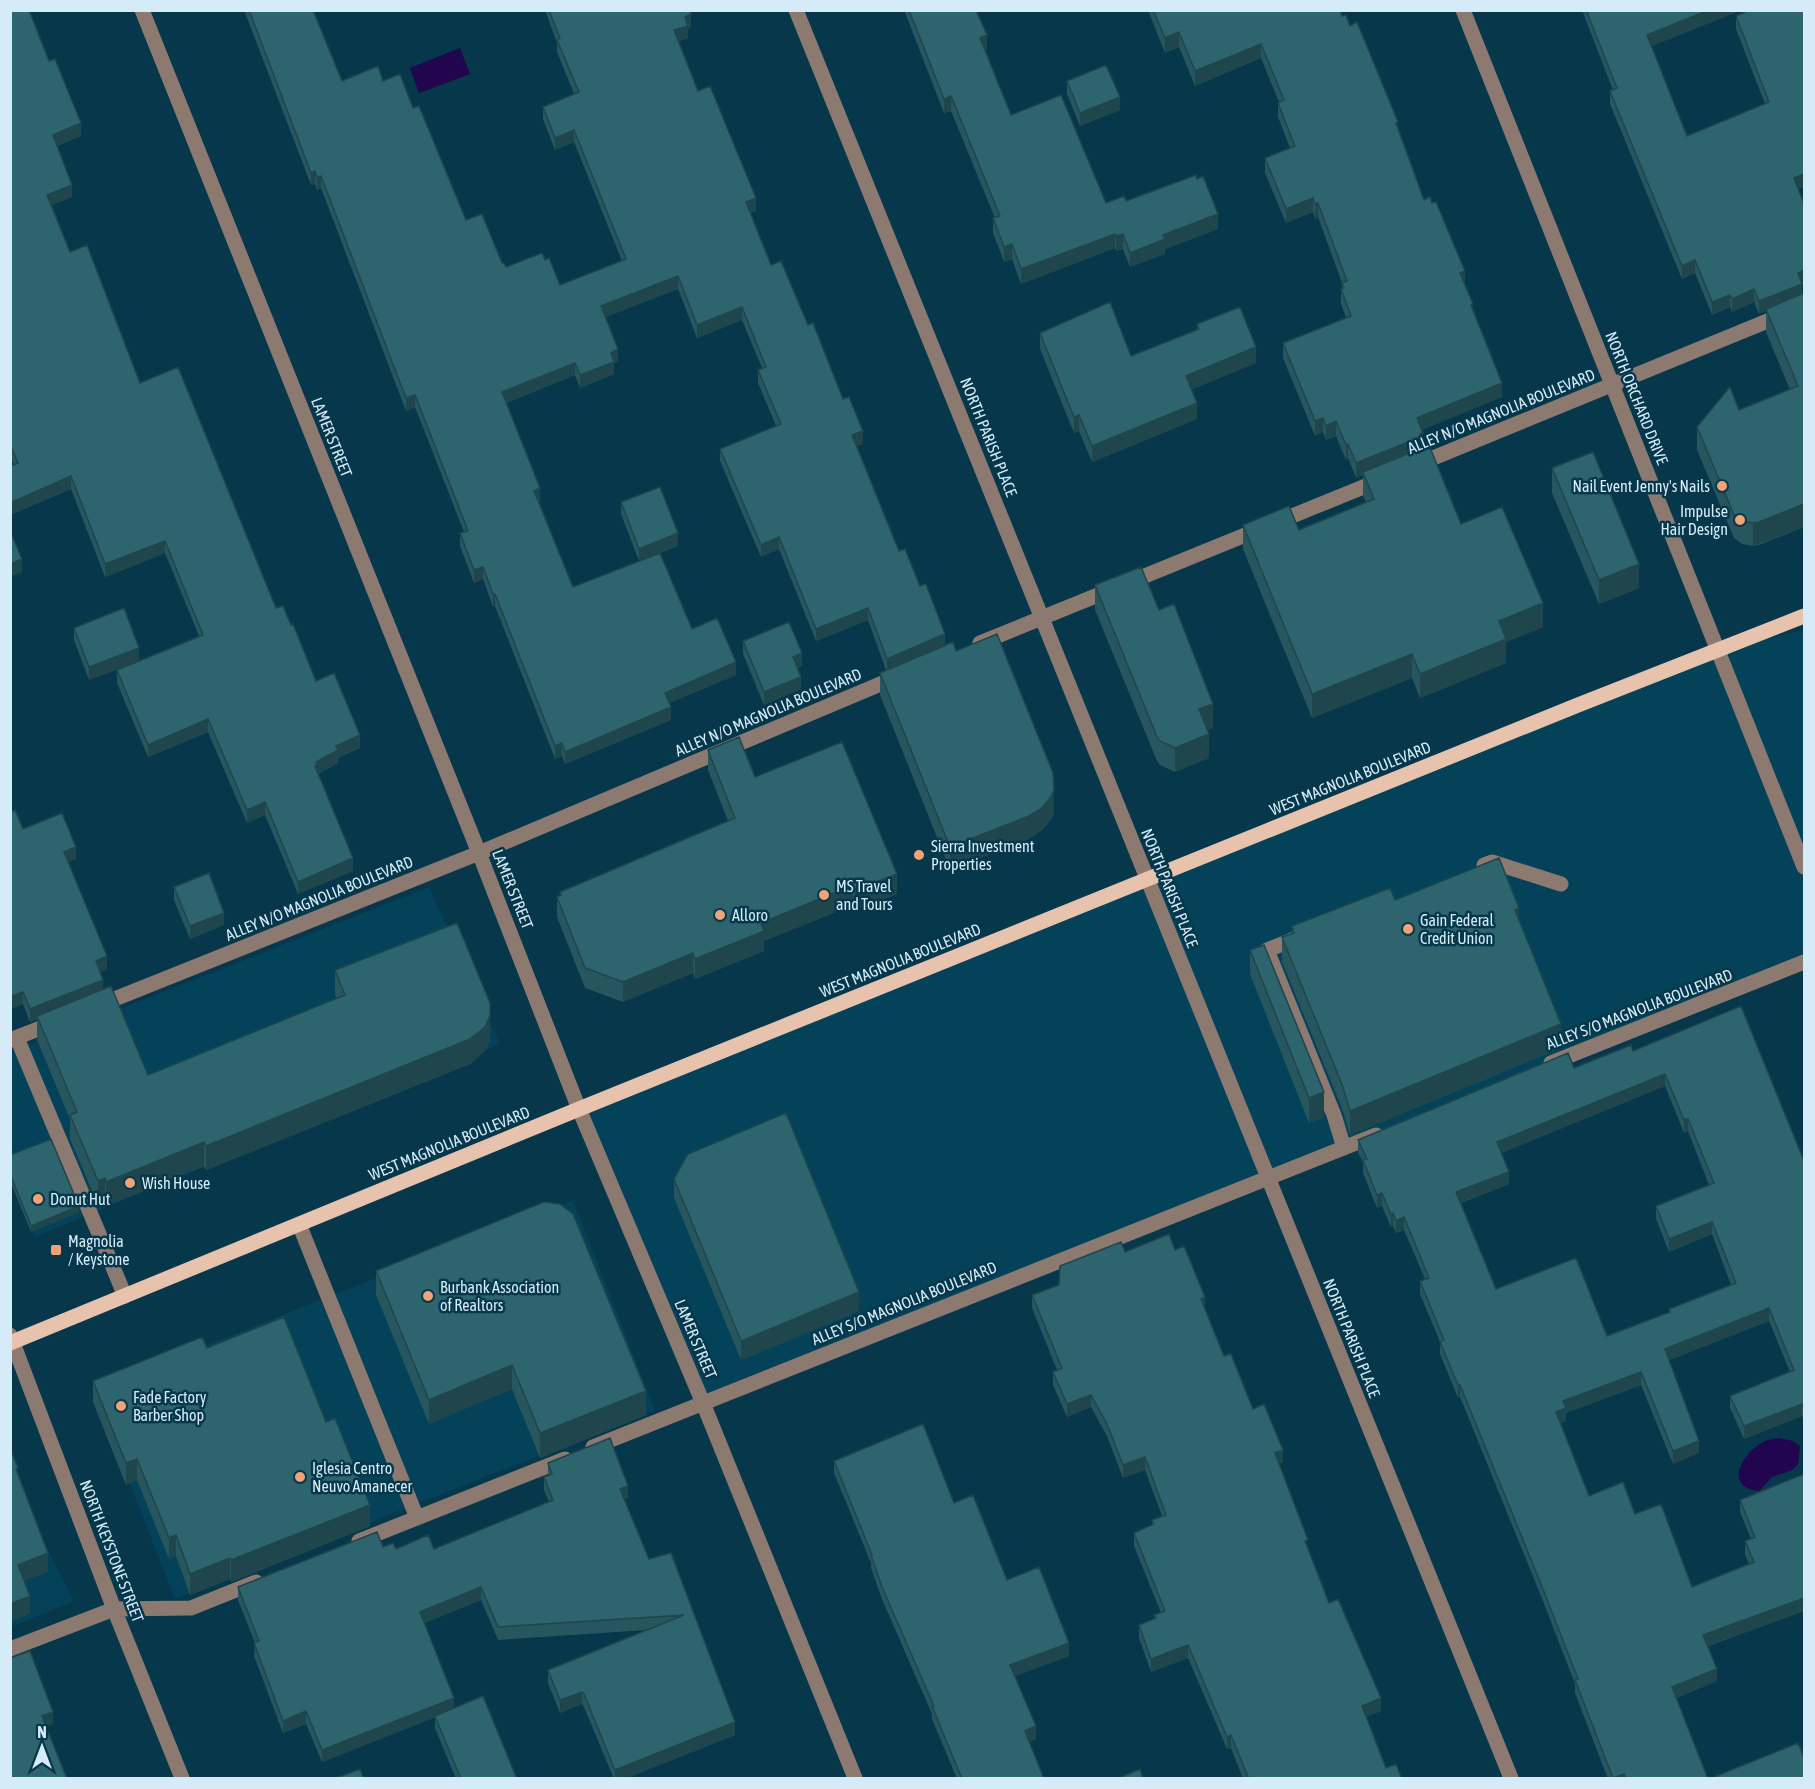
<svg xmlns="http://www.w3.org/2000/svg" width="1815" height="1789" font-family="'Asap Condensed',sans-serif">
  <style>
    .built { fill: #044259 }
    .water { fill: #21054e }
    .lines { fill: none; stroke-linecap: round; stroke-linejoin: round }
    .minor { stroke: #8c7a70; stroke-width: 15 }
    .major { stroke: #e7c2ad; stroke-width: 15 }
    .wall { fill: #27565f; fill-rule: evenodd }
    .shaded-wall { fill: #20464d }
    .building { fill: #2d646e; stroke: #20464d; stroke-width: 1.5; fill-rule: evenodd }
    .poi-dot { fill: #efa377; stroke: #06374b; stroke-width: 2 }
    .labels { text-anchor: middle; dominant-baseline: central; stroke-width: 5; stroke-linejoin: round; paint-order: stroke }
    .street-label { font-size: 16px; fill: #d5ecf8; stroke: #06374b }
    .poi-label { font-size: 16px; fill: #d5ecf8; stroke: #06374b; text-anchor: start }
  </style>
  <rect width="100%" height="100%" fill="#06374b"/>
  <path class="built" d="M 1804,630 L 1804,962 L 703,1403 L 579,1109 L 1717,650 Z
    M 429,887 L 500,1044 L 35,1237 L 11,1177 L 11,1052 Z
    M 573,1200 L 655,1410 L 175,1599 L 93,1390 Z
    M 10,1476 L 74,1601 L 11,1627 L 10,1627 Z"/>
  <path class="water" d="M 460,48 L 470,74 L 419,93 L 410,68 Z
    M 1779,1438 L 1793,1441 L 1800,1446 L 1798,1465 L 1792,1470 L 1772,1477 L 1759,1491 C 1724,1487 1741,1456 1760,1444 C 1765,1440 1773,1439 1779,1438 Z"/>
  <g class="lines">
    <path class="minor" d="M 142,10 L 479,853 L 579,1109 L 703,1403 L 855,1778
      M 796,10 C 1036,599 1272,1189 1511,1778
      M 1463,10 L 1804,867
      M 1416,465 L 1804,306
      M 980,643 L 1383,479
      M 1484,865 L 1492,862 L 1561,884
      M 1300,937 L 1267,950 L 1334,1115 L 1344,1148
      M 97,1006 L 479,853 L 897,677
      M 17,1038 L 125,1296
      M 10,1040 L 56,1022
      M 1551,1063 L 1804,962
      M 299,1224 L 417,1518
      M 10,1335 L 114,1609 L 182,1778
      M 593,1447 L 1376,1135
      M 359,1541 L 565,1459
      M 10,1649 L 114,1609 L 191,1608 L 256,1582"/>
    <path class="major" d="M 10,1343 L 579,1109 L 1578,705 L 1804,616"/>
  </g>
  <path class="wall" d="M 10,10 L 49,61 L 81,136 L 57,146 L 72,197 L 52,205 L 70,252 L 140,383 L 276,608 L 291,625 L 316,681 L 360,748 L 338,758 L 338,763 L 318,774 L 353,871 L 298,894 L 265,815 L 247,823 L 208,732 L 148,757 L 117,683 L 117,670 L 199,636 L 165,553 L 105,577 L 71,489 L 10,515 L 10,466 L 14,465 L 10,457 Z
    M 244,10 L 313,10 L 342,81 L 383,81 L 413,108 L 466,220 L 502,263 L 506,267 L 545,260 L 560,285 L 622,261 L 574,142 L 555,150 L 543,119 L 543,107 L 574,94 L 557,52 L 557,43 L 545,10 L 690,10 L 691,27 L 688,29 L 688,38 L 678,41 L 698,91 L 756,211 L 751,213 L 771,265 L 808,325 L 843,399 L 863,444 L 857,446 L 899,551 L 920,586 L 945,645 L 956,651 L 1054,813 L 1051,820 L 1042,830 L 1029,839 L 950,870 L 880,695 L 880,673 L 886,670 L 868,620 L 816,641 L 779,549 L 761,557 L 720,461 L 720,449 L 776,426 L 758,383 L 758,370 L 762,368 L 742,320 L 697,338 L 678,289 L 605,317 L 618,362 L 614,363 L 614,374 L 580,388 L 575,375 L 506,403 L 540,501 L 539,501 L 573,587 L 639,561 L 621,514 L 621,502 L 678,546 L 660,553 L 692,629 L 736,675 L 669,703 L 671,720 L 565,764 L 562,756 L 555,759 L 495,606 L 493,607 L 483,579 L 474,583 L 460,546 L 460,533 L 464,532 L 415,407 L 406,411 L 321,188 L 317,190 L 315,184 L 311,185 Z
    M 904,10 L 976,10 L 987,49 L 985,50 L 1011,115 L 1106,203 L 1126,201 L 1218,229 L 1165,249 L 1165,254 L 1130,267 L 1123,249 L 1116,251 L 1115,248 L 1021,284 L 1012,259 L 1004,262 L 993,233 L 993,218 L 995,218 L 951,111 L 944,113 Z
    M 1148,10 L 1340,10 L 1342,16 L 1350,26 L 1398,127 L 1424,200 L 1465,284 L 1502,397 L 1421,430 L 1423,448 L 1461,524 L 1543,627 L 1506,642 L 1506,663 L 1420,698 L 1412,678 L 1312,718 L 1243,549 L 1243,525 L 1299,530 L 1366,502 L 1363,496 L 1363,475 L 1356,478 L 1348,458 L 1346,460 L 1336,436 L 1326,440 L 1323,432 L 1315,436 L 1283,358 L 1283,343 L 1346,318 L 1341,304 L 1341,289 L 1342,289 L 1342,283 L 1318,217 L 1315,219 L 1313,212 L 1286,223 L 1265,173 L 1265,158 L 1290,148 L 1278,117 L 1278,103 L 1279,102 L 1261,58 L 1195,86 L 1179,47 L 1165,53 Z
    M 1582,10 L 1742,10 L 1651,46 L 1687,136 L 1765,104 L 1736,29 L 1736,16 L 1750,10 L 1798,189 L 1804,204 L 1804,283 L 1802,284 L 1802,294 L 1804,293 L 1804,527 L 1759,545 L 1753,546 L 1742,544 L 1734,538 L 1697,450 L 1697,427 L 1790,390 L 1766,332 L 1766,311 L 1759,314 L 1754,302 L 1732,312 L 1730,307 L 1712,315 L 1695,273 L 1682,279 L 1610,104 L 1610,91 L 1613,90 Z
    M 1067,81 L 1120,110 L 1080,126 L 1067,94 Z
    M 1197,324 L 1256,363 L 1191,389 L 1197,419 L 1092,462 L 1079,431 L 1074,433 L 1040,349 L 1040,333 L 1131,356 L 1197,330 Z
    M 1552,468 L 1639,588 L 1599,604 L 1552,493 Z
    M 1095,585 L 1159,610 L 1213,728 L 1208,730 L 1209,758 L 1175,772 L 1160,765 L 1157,761 L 1095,610 Z
    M 74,628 L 139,661 L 89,680 L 74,640 Z
    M 743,641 L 802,666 L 798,668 L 801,689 L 764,705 L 743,654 Z
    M 708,750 L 755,777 L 897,894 L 855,910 L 853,905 L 764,941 L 764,951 L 695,979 L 693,973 L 623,1002 L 585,988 L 557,917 L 557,897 L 560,896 L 560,892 L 728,821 L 708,770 Z
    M 23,829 L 76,859 L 68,862 L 107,969 L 100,972 L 103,989 L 148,1075 L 337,999 L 335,994 L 335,970 L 490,1040 L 485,1051 L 470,1064 L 206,1170 L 204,1166 L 106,1206 L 105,1202 L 98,1205 L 70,1139 L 70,1119 L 37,1040 L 37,1019 L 30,1022 L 23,1004 L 10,1009 Z
    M 174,887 L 224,925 L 190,939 L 174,900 Z
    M 1395,900 L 1519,921 L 1561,1048 L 1350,1135 L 1343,1111 L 1282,962 L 1282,937 L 1292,933 L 1292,926 Z
    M 1250,950 L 1324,1117 L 1309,1123 L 1250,974 Z
    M 1633,1051 L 1804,1161 L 1804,1423 L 1802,1416 L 1744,1439 L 1730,1408 L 1730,1396 L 1790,1372 L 1769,1321 L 1669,1360 L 1699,1453 L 1673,1464 L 1641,1385 L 1566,1413 L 1566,1421 L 1561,1423 L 1589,1496 L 1635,1514 L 1692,1587 L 1749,1564 L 1745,1554 L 1745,1541 L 1751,1539 L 1740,1512 L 1740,1500 L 1804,1474 L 1804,1612 L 1804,1611 L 1708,1646 L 1717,1681 L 1676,1698 L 1708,1779 L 1608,1779 L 1575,1693 L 1575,1684 L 1543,1601 L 1460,1397 L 1458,1398 L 1440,1354 L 1440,1342 L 1420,1294 L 1420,1281 L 1425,1279 L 1404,1230 L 1396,1233 L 1393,1226 L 1391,1227 L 1382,1206 L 1377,1208 L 1363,1173 L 1363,1162 L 1358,1153 L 1358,1140 L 1574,1068 ZM 1665,1086 L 1684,1133 L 1688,1131 L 1709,1185 L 1656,1206 L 1656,1219 L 1669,1252 L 1712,1234 L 1731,1285 L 1669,1309 L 1669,1312 L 1607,1336 L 1496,1289 L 1461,1203 L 1509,1184 L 1501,1153 Z
    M 10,1155 L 79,1212 L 31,1232 L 10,1181 Z
    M 674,1179 L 859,1311 L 741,1360 L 674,1198 Z
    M 1175,1250 L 1205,1308 L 1224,1356 L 1283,1462 L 1279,1464 L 1308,1550 L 1329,1603 L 1381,1711 L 1366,1717 L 1386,1768 L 1402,1779 L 1243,1779 L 1231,1748 L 1227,1749 L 1188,1658 L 1151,1672 L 1139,1638 L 1139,1625 L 1154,1619 L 1154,1615 L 1161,1613 L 1134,1546 L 1134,1533 L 1152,1525 L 1152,1520 L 1162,1516 L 1145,1470 L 1123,1478 L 1107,1436 L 1091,1407 L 1067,1417 L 1053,1385 L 1053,1372 L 1057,1370 L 1032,1308 L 1032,1295 L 1059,1285 L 1125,1252 Z
    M 376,1271 L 646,1415 L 540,1458 L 512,1389 L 429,1424 L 376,1295 Z
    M 207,1348 L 326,1422 L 370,1526 L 231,1582 L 230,1579 L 190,1595 L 176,1556 L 169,1559 L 137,1480 L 126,1485 L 93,1402 L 93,1381 Z
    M 834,1461 L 954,1503 L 1007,1580 L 1069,1656 L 1015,1676 L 1036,1739 L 1029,1742 L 1044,1779 L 957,1779 L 932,1719 L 932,1714 L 882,1599 L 871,1568 L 871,1563 L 834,1473 Z
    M 548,1463 L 628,1498 L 624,1500 L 649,1559 L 671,1553 L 735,1735 L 624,1779 L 614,1779 L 584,1707 L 582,1704 L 560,1713 L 548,1683 L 548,1670 L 647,1630 L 498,1640 L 481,1600 L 424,1623 L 454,1708 L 517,1779 L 456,1779 L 435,1728 L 435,1717 L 322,1762 L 306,1724 L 283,1733 L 254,1656 L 255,1643 L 238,1600 L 238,1587 L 383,1547 L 396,1549 L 434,1549 L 549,1502 L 544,1490 L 544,1477 L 548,1476 Z"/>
  <path class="shaded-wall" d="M 1709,10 L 1742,10 L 1647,48 L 1647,35 Z
    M 691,14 L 691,27 L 688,29 L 688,38 L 674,43 L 674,30 L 685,17 Z
    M 1179,32 L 1179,47 L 1165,53 L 1165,38 Z
    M 987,35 L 987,49 L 980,52 L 980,38 Z
    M 1261,44 L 1261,58 L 1195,86 L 1195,71 Z
    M 951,96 L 951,111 L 944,113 L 944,99 Z
    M 1120,97 L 1120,110 L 1080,126 L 1080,113 Z
    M 81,123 L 81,136 L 53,147 L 53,135 Z
    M 574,130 L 574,142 L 555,150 L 555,138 Z
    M 315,171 L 315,184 L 311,185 L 311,173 Z
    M 1804,174 L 1804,187 L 1794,191 L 1794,178 Z
    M 321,176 L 321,188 L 317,190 L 317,178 Z
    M 72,185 L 72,197 L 47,207 L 47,195 Z
    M 756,198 L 756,211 L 746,214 L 746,202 Z
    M 1313,198 L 1313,212 L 1286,223 L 1286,209 Z
    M 1318,203 L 1318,217 L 1315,219 L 1315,204 Z
    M 1218,214 L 1218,229 L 1165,249 L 1165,254 L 1130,267 L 1130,253 L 1163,235 Z
    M 1115,234 L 1115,248 L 1021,284 L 1021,269 Z
    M 1123,234 L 1123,249 L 1116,251 L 1116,236 Z
    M 1012,244 L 1012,259 L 1004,262 L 1004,247 Z
    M 1695,260 L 1695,273 L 1682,279 L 1682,266 Z
    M 1804,270 L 1804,283 L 1798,285 L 1798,273 Z
    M 1465,271 L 1465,286 L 1460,273 Z
    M 678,276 L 678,289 L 601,319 L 601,306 Z
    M 1802,284 L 1802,297 L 1766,309 L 1766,311 L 1759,314 L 1759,301 Z
    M 1754,289 L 1754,302 L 1732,312 L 1732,299 Z
    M 1730,295 L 1730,307 L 1712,315 L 1712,302 Z
    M 742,307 L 742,320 L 697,338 L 697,325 Z
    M 1256,347 L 1256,363 L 1186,392 L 1186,376 Z
    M 618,349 L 618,362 L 614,363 L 614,374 L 580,388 L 580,375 L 611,353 Z
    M 575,363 L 575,375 L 502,405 L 502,392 Z
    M 1502,383 L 1502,397 L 1417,432 L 1417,418 Z
    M 415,395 L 415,407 L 406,411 L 406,398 Z
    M 1197,403 L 1197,419 L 1092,462 L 1092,446 Z
    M 1079,415 L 1079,431 L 1074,433 L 1074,417 Z
    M 1323,418 L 1323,432 L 1315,436 L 1315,421 Z
    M 1336,421 L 1336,436 L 1326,440 L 1326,426 Z
    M 863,431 L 863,444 L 852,448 L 852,435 Z
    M 1423,433 L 1423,448 L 1363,472 L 1363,475 L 1356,478 L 1356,463 Z
    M 1348,444 L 1348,458 L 1346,460 L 1346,445 Z
    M 71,476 L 71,489 L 10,515 L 10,503 Z
    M 540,488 L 540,501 L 534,503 L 534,491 Z
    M 1804,504 L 1804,527 L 1753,546 L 1753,523 Z
    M 678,533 L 678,546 L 639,561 L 639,549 Z
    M 779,537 L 779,549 L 761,557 L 761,545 Z
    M 165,541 L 165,553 L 105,577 L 105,564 Z
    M 22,559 L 22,572 L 10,577 L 10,564 Z
    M 1639,564 L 1639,588 L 1599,604 L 1599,580 Z
    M 483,567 L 483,579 L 474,583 L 474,570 Z
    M 493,594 L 495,594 L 495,606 L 493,607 Z
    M 1543,603 L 1543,627 L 1506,642 L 1506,663 L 1420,698 L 1420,674 L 1499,621 Z
    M 868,608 L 868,620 L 816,641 L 816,629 Z
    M 945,634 L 945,646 L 887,671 L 887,659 Z
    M 139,648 L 139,661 L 89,680 L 89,667 Z
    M 802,653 L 802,666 L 793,669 L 793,657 Z
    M 1412,654 L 1412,678 L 1312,718 L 1312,694 Z
    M 736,662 L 736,675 L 665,705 L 665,693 Z
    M 801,677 L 801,689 L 764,705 L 764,692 Z
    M 1213,704 L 1213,728 L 1199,733 L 1199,709 Z
    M 671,707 L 671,720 L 565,764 L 565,752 Z
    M 208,719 L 208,732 L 148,757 L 148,745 Z
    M 1209,734 L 1209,758 L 1175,772 L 1175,748 Z
    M 360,735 L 360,748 L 338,758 L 338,763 L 317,774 L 315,766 L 316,762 L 336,746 Z
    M 562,743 L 562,756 L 555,759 L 555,746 Z
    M 1054,790 L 1054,813 L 1051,820 L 1042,830 L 1029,839 L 950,870 L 950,847 Z
    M 265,802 L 265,815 L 247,823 L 247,810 Z
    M 76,847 L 76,859 L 64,864 L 64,852 Z
    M 353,858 L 353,871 L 298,894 L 298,882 Z
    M 897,874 L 897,894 L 855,910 L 855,890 Z
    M 853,885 L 853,905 L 764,941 L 764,951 L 695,979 L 695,959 L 761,923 Z
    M 1519,908 L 1519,932 L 1515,910 Z
    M 224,913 L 224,925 L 190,939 L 190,926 Z
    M 693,953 L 693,973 L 623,1002 L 623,982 Z
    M 107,956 L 107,969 L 96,974 L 96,961 Z
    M 103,980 L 103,992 L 37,1016 L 37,1019 L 30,1022 L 30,1009 Z
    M 23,992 L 23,1004 L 10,1009 L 10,997 Z
    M 490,1016 L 490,1040 L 485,1051 L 470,1064 L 206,1170 L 206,1146 Z
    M 1561,1024 L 1561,1048 L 1350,1135 L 1350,1111 Z
    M 1665,1074 L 1665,1086 L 1497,1155 L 1497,1142 Z
    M 1324,1092 L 1324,1117 L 1309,1123 L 1309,1098 Z
    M 1688,1119 L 1688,1131 L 1684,1133 L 1684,1120 Z
    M 204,1142 L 204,1166 L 106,1206 L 106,1182 Z
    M 1509,1172 L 1509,1184 L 1456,1204 L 1456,1192 Z
    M 105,1178 L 105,1202 L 98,1205 L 98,1181 Z
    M 1382,1193 L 1382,1206 L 1377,1208 L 1377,1195 Z
    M 79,1206 L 79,1212 L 31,1232 L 31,1226 Z
    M 1393,1213 L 1393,1226 L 1391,1227 L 1391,1215 Z
    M 1404,1217 L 1404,1230 L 1396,1233 L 1396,1221 Z
    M 1712,1222 L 1712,1234 L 1669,1252 L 1669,1239 Z
    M 859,1292 L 859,1311 L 741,1360 L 741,1341 Z
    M 1205,1297 L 1205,1310 L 1201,1299 Z
    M 1769,1308 L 1769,1321 L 1665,1362 L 1665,1349 Z
    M 512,1365 L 512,1389 L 429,1424 L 429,1400 Z
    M 1641,1372 L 1641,1385 L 1566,1413 L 1566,1421 L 1556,1424 L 1556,1412 L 1563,1401 Z
    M 1458,1385 L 1460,1385 L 1460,1397 L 1458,1398 Z
    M 646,1391 L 646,1415 L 540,1458 L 540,1433 Z
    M 1091,1395 L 1091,1407 L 1067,1417 L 1067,1404 Z
    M 1802,1404 L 1802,1416 L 1744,1439 L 1744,1426 Z
    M 1699,1441 L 1699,1453 L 1673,1464 L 1673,1451 Z
    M 1283,1450 L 1283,1462 L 1275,1465 L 1275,1453 Z
    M 1145,1457 L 1145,1470 L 1123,1478 L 1123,1465 Z
    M 137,1459 L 137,1480 L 126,1485 L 126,1463 Z
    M 628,1486 L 628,1498 L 620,1501 L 620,1489 Z
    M 370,1505 L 370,1526 L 231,1582 L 231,1560 Z
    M 176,1535 L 176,1556 L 169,1559 L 169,1538 Z
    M 48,1553 L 48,1572 L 18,1583 L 18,1565 Z
    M 230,1558 L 230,1579 L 190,1595 L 190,1574 Z
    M 481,1587 L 481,1600 L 420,1625 L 420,1612 Z
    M 30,1596 L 30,1614 L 10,1622 L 10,1604 Z
    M 1804,1598 L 1804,1611 L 1703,1647 L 1703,1635 Z
    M 1069,1643 L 1069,1656 L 1010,1678 L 1010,1665 Z
    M 1188,1645 L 1188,1658 L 1151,1672 L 1151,1659 Z
    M 1717,1669 L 1717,1681 L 1672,1699 L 1672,1687 Z
    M 582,1692 L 582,1704 L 560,1713 L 560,1700 Z
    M 454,1698 L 454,1710 L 322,1762 L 322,1750 Z
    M 1381,1698 L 1381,1711 L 1362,1718 L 1362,1706 Z
    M 306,1711 L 306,1724 L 283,1733 L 283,1721 Z
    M 53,1712 L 53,1724 L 42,1729 L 42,1716 Z
    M 735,1722 L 735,1735 L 624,1779 L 615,1779 L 615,1770 Z
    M 1036,1726 L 1036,1739 L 1025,1744 L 1025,1731 Z
    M 1231,1735 L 1231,1748 L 1227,1749 L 1227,1737 Z
    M 1624,1774 L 1624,1779 L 1613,1778 Z"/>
  <path class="building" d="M 10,10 L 29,10 L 49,61 L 55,59 L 81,123 L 53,135 L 72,185 L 47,195 L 70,252 L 87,245 L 140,383 L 178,367 L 276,608 L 283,606 L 291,625 L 293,624 L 316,681 L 334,673 L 360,735 L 336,746 L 338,750 L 316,762 L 317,765 L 315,766 L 353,858 L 298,882 L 265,802 L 247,810 L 208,719 L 148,745 L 117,670 L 203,635 L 165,541 L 105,564 L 71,476 L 10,503 L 10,466 L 18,463 L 10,444 Z
    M 249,10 L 313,10 L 342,81 L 378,66 L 383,81 L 400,74 L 413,108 L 419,106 L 466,220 L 482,214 L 502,263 L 504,263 L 506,267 L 542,253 L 545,260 L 549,258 L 560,285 L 626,259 L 574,130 L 555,138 L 543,107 L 579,92 L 557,40 L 560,38 L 549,10 L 690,10 L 691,14 L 685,17 L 688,26 L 674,30 L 698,91 L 710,86 L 756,198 L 746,202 L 771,265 L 781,261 L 808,325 L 813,323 L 843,399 L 849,397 L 863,431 L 852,435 L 899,551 L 905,549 L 920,586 L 926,584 L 945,634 L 887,659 L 868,608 L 816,629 L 779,537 L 761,545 L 720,449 L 781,424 L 758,370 L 766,367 L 742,307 L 697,325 L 678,276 L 601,306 L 618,349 L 611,353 L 614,362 L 580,375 L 575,363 L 502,392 L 540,488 L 534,491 L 573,587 L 660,553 L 692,629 L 717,618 L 736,662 L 665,693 L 671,707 L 565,752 L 562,743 L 555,746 L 495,594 L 493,594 L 483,567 L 474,570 L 460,533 L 468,531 L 467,528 L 415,395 L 406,398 L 321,176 L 317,178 L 315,171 L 311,173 Z
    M 909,10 L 976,10 L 987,35 L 980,38 L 1011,115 L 1061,95 L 1106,203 L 1124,196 L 1126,201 L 1196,175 L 1197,179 L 1203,176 L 1218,214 L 1163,235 L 1165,239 L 1130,253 L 1123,234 L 1116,236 L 1115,234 L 1021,269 L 1012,244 L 1004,247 L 993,218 L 1000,216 L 951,96 L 944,99 Z
    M 1153,10 L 1340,10 L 1342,16 L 1346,15 L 1350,26 L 1357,22 L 1398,122 L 1396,123 L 1424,200 L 1430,197 L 1432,203 L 1436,202 L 1465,271 L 1460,273 L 1473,304 L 1471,305 L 1502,383 L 1417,418 L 1423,433 L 1420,434 L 1421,437 L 1356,463 L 1348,444 L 1346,445 L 1336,421 L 1326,426 L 1323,418 L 1315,421 L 1283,343 L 1351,316 L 1341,289 L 1344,288 L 1342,283 L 1347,281 L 1318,203 L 1315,204 L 1313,198 L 1286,209 L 1265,158 L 1295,146 L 1278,103 L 1284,100 L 1261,44 L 1195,71 L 1179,32 L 1165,38 Z
    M 1586,10 L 1709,10 L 1647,35 L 1687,136 L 1769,102 L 1736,16 L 1750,10 L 1804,10 L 1804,174 L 1794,178 L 1804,204 L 1804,270 L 1798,273 L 1802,284 L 1759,301 L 1754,289 L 1732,299 L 1730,295 L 1712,302 L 1695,260 L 1682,266 L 1610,91 L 1617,88 Z
    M 1106,65 L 1120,97 L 1080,113 L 1067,81 Z
    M 1804,293 L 1804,504 L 1759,522 L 1753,523 L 1742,521 L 1734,515 L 1697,427 L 1730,387 L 1739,410 L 1798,386 L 1766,309 Z
    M 1110,302 L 1131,356 L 1199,329 L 1197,324 L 1240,307 L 1256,347 L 1186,376 L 1197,403 L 1092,446 L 1079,415 L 1074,417 L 1040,333 Z
    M 1429,445 L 1461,524 L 1502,507 L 1543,603 L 1499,621 L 1506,639 L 1420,674 L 1412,654 L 1312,694 L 1243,525 L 1289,506 L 1299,530 L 1374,499 L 1363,472 Z
    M 1593,452 L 1639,564 L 1599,580 L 1552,468 Z
    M 660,487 L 678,533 L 639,549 L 621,502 Z
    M 10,531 L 22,559 L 10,564 Z
    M 1141,567 L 1159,610 L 1174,604 L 1213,704 L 1199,709 L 1209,734 L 1175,748 L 1160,741 L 1157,737 L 1095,585 Z
    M 124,608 L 139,648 L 89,667 L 74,628 Z
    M 789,622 L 802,653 L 793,657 L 801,677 L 764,692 L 743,641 Z
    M 997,634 L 1053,773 L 1054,790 L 1051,797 L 1042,808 L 1029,816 L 950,847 L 880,673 L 953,642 L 956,651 Z
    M 739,737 L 755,777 L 842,742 L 897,874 L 855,890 L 853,885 L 761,923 L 764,931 L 695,959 L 693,953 L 623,982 L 585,968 L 557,897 L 561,895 L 560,892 L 735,818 L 708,750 Z
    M 15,810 L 23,829 L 62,813 L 76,847 L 64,852 L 107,956 L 96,961 L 103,980 L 30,1009 L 23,992 L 10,997 L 10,812 Z
    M 1499,858 L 1519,908 L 1515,910 L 1561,1024 L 1350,1111 L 1343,1087 L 1282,937 L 1294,933 L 1292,926 L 1390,888 L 1395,900 Z
    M 209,873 L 224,913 L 190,926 L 174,887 Z
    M 457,923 L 490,1003 L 490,1016 L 485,1027 L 470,1039 L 206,1146 L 204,1142 L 106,1182 L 105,1178 L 98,1181 L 70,1115 L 77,1112 L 37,1016 L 111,986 L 148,1075 L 345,995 L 335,970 Z
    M 1264,945 L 1324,1092 L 1309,1098 L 1250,950 Z
    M 1741,1006 L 1804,1161 L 1804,1410 L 1802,1404 L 1744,1426 L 1730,1396 L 1794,1370 L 1769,1308 L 1665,1349 L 1699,1441 L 1673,1451 L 1641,1372 L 1563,1401 L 1566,1408 L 1556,1412 L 1589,1496 L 1623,1482 L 1635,1514 L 1661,1504 L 1692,1587 L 1754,1562 L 1745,1541 L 1755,1537 L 1740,1500 L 1804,1474 L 1804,1600 L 1804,1598 L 1703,1635 L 1717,1669 L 1672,1687 L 1708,1779 L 1626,1779 L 1624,1774 L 1613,1778 L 1575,1680 L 1578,1679 L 1543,1589 L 1460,1385 L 1458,1385 L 1440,1342 L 1444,1340 L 1420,1281 L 1429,1278 L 1404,1217 L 1396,1221 L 1393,1213 L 1391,1215 L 1382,1193 L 1377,1195 L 1363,1160 L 1367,1159 L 1358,1140 L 1568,1053 L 1574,1068 L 1631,1045 L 1633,1051 ZM 1665,1074 L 1684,1120 L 1688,1119 L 1714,1183 L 1656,1206 L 1669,1239 L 1712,1222 L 1736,1283 L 1669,1309 L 1670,1312 L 1607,1336 L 1576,1258 L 1496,1289 L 1456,1192 L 1509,1172 L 1497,1142 Z
    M 786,1113 L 859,1292 L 741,1341 L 674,1179 L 688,1154 Z
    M 51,1139 L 79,1206 L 31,1226 L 10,1174 L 10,1155 Z
    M 544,1202 L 560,1204 L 573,1214 L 646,1391 L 540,1433 L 512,1365 L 429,1400 L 376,1271 Z
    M 1169,1234 L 1175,1250 L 1184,1246 L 1205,1297 L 1201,1299 L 1224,1356 L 1231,1354 L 1253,1409 L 1264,1404 L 1283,1450 L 1275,1453 L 1308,1540 L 1305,1541 L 1329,1603 L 1338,1599 L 1381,1698 L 1362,1706 L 1386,1768 L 1396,1764 L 1402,1779 L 1249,1779 L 1231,1735 L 1227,1737 L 1188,1645 L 1151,1659 L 1139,1625 L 1156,1618 L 1154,1615 L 1165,1611 L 1134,1533 L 1154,1524 L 1152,1520 L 1166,1515 L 1145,1457 L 1123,1465 L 1107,1424 L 1091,1395 L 1067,1404 L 1053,1372 L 1062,1368 L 1032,1295 L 1059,1285 L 1060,1266 L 1121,1242 L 1125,1252 Z
    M 284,1317 L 326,1422 L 335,1418 L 370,1505 L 231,1560 L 230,1558 L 190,1574 L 176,1535 L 169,1538 L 137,1459 L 126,1463 L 93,1381 L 202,1337 L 207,1348 Z
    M 923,1424 L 954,1503 L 973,1495 L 1007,1580 L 1039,1567 L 1069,1643 L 1010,1665 L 1036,1726 L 1025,1731 L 1044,1779 L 962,1779 L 932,1706 L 934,1706 L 882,1587 L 871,1555 L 872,1555 L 834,1461 Z
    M 610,1438 L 628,1486 L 620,1489 L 649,1559 L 671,1553 L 735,1722 L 615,1770 L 584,1694 L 582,1692 L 560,1700 L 548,1670 L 684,1615 L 498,1627 L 481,1587 L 420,1612 L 454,1698 L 322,1750 L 306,1711 L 283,1721 L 254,1643 L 259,1641 L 238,1587 L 377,1532 L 383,1547 L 393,1543 L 396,1549 L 428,1535 L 434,1549 L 553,1500 L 544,1477 L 552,1474 L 548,1463 Z
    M 10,1448 L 18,1468 L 16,1469 L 48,1553 L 18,1565 L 30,1596 L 10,1604 Z
    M 30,1651 L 53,1712 L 42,1716 L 67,1779 L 10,1779 L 10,1658 Z
    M 483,1696 L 517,1779 L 461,1779 L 435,1716 Z
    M 1798,1743 L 1804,1758 L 1804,1779 L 1709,1779 Z
    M 360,1769 L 364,1779 L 334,1779 Z
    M 1140,1769 L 1143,1779 L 1117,1779 Z"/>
  <g class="poi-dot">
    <circle cx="1722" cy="486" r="6"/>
    <circle cx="1740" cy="520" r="6"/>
    <circle cx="919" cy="855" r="6"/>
    <circle cx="824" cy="895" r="6"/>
    <circle cx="720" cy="915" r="6"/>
    <circle cx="1408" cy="929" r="6"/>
    <circle cx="130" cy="1183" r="6"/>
    <circle cx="38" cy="1199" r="6"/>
    <rect x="50" y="1244" width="12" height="12" rx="3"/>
    <circle cx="428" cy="1296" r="6"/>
    <circle cx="121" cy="1406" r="6"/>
    <circle cx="300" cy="1477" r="6"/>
  </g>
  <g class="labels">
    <g class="street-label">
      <text transform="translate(1637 398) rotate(68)">NORTH ORCHARD DRIVE</text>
      <text transform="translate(1501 411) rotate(-22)">ALLEY N/O MAGNOLIA BOULEVARD</text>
      <text transform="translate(332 437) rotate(68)">LAMER STREET</text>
      <text transform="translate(989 437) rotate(68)">NORTH PARISH PLACE</text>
      <text transform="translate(768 712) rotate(-23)">ALLEY N/O MAGNOLIA BOULEVARD</text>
      <text transform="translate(1350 778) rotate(-22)">WEST MAGNOLIA BOULEVARD</text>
      <text transform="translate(1170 888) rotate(68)">NORTH PARISH PLACE</text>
      <text transform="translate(513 889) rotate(68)">LAMER STREET</text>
      <text transform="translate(319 898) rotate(-22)">ALLEY N/O MAGNOLIA BOULEVARD</text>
      <text transform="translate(900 960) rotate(-22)">WEST MAGNOLIA BOULEVARD</text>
      <text transform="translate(1639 1009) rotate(-21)">ALLEY S/O MAGNOLIA BOULEVARD</text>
      <text transform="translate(449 1143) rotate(-22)">WEST MAGNOLIA BOULEVARD</text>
      <text transform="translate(904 1303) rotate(-22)">ALLEY S/O MAGNOLIA BOULEVARD</text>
      <text transform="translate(1352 1338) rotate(68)">NORTH PARISH PLACE</text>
      <text transform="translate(696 1339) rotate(67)">LAMER STREET</text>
      <text transform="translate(112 1551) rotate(69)">NORTH KEYSTONE STREET</text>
    </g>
    <g class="poi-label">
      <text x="1710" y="486" text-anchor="end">Nail Event Jenny's Nails</text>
      <text x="1728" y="511" text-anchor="end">Impulse<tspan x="1728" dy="18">Hair Design</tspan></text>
      <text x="931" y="846">Sierra Investment<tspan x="931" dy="18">Properties</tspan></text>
      <text x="836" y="886">MS Travel<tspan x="836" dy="18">and Tours</tspan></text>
      <text x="732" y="915">Alloro</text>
      <text x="1420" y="920">Gain Federal<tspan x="1420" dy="18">Credit Union</tspan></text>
      <text x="142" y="1183">Wish House</text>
      <text x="50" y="1199">Donut Hut</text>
      <text x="68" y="1241">Magnolia<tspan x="68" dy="18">/ Keystone</tspan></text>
      <text x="440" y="1287">Burbank Association<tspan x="440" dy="18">of Realtors</tspan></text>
      <text x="133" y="1397">Fade Factory<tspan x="133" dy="18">Barber Shop</tspan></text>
      <text x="312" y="1468">Iglesia Centro<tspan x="312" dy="18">Neuvo Amanecer</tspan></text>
    </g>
  </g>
  <rect width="1815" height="1789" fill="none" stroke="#d5ecf8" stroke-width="24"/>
  <g transform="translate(42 1747)" stroke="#06374b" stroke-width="4.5" paint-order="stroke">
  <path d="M0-4.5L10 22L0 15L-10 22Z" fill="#d5ecf8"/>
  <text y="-9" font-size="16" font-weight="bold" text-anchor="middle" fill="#d5ecf8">N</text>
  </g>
</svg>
